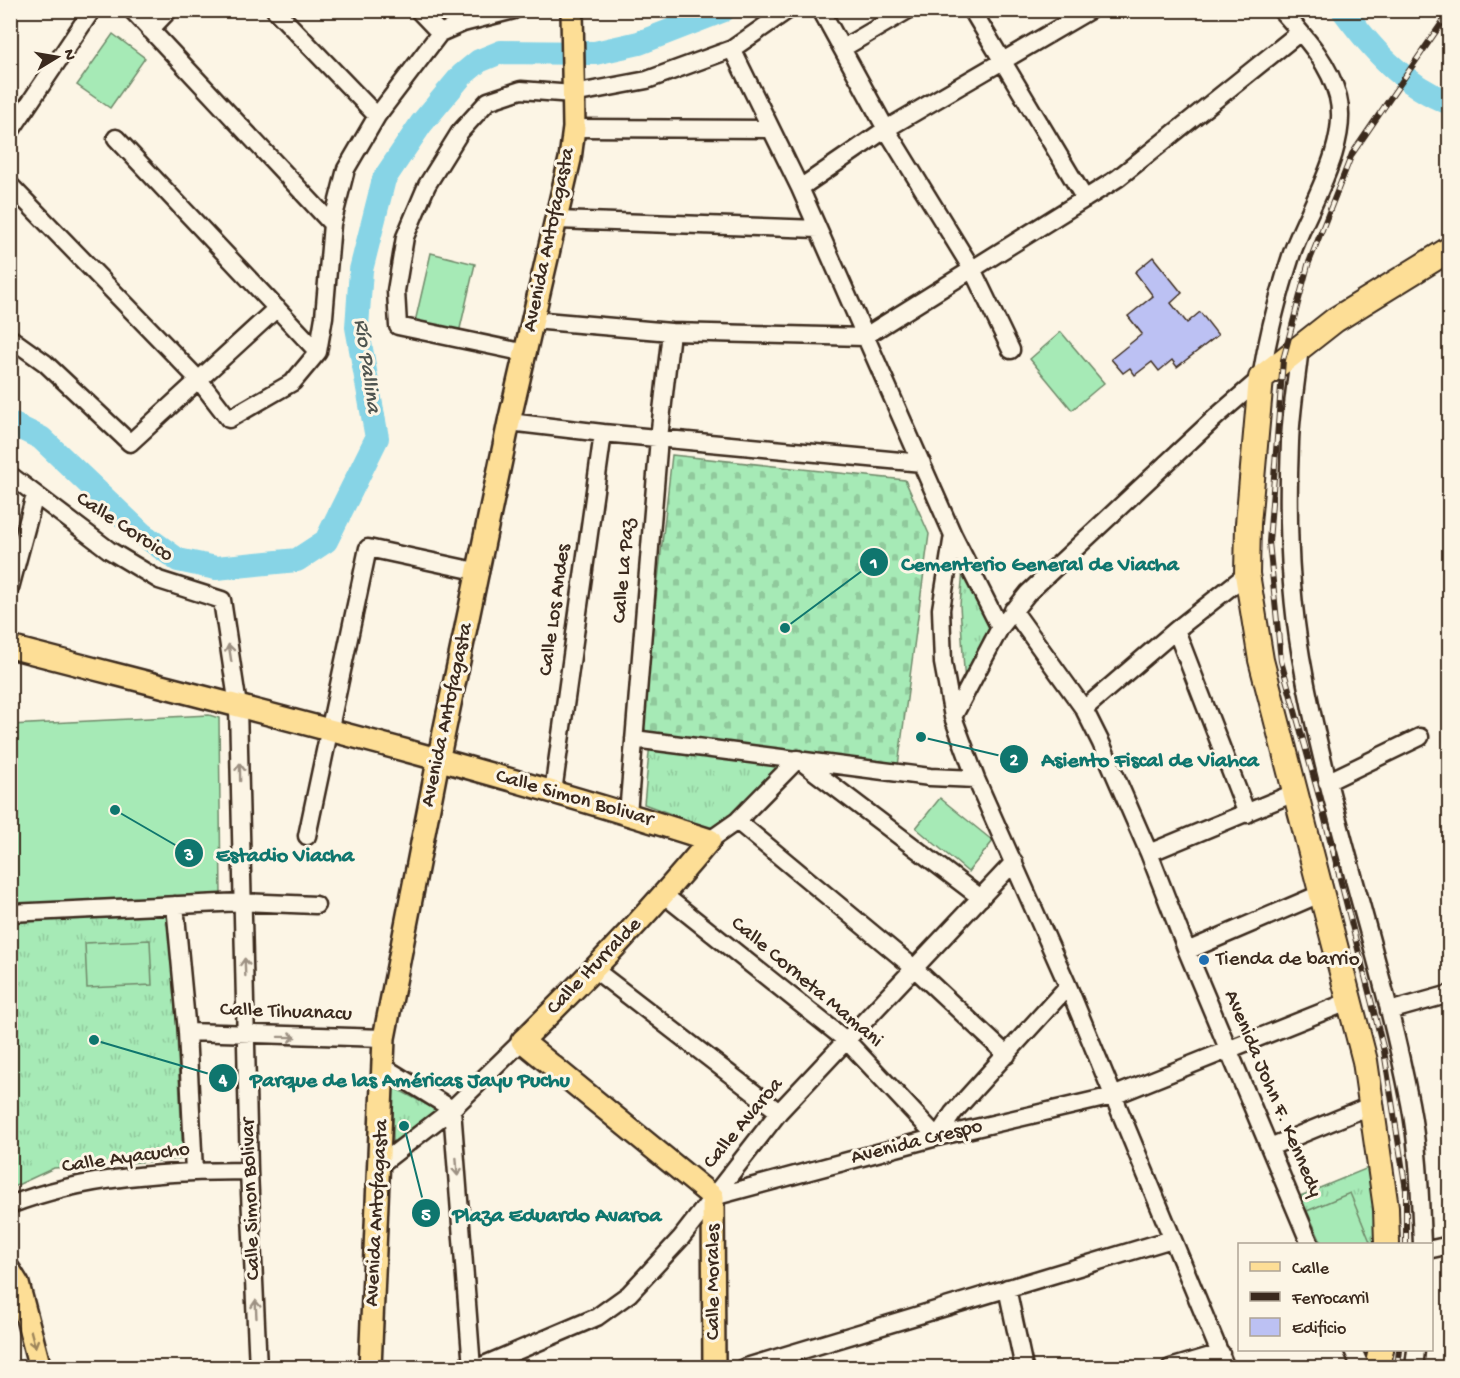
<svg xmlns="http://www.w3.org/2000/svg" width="1460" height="1378" font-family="'Gochi Hand',sans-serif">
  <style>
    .grass { fill: url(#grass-tufts); stroke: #708a6a; stroke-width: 1.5 }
    .cemetery { fill: url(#cemetery-stones); stroke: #708a6a; stroke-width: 1.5 }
    .pitch { fill: #a6eab6; stroke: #708a6a; stroke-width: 1.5 }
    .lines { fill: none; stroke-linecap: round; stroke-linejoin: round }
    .river { stroke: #87d4e6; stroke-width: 24 }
    .building { fill: #bcc1f3; stroke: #3b2a1e; stroke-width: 1.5 }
    .minor-casing { stroke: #3b2a1e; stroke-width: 21 }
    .major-casing { stroke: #3b2a1e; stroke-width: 26 }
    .highway-casing { stroke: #3b2a1e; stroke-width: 28 }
    .minor { stroke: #fcf5e5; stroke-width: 16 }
    .major { stroke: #fdde96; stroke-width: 21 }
    .highway { stroke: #fdde96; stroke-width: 24 }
    .rail-casing { stroke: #3b2a1e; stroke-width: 6 }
    .rail { stroke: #fcf5e5; stroke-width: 4; stroke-dasharray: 11; stroke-linecap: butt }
    .oneway { stroke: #9c9082 }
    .oneway2 { stroke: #9c845a }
    .poi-dot { fill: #1f6fb2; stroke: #fcf5e5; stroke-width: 2 }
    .labels { text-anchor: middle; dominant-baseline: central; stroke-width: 6; stroke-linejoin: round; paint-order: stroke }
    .street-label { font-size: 21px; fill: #3b2a1e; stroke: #fcf5e5 }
    .poi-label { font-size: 21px; fill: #3b2a1e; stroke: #fcf5e5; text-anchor: start }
    .water-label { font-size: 22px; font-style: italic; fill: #4e5450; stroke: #fcf5e5 }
    .leader { fill: none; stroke: #0f766e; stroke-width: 2 }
    .callout-dot { fill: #0f766e; stroke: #fcf5e5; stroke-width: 2 }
    .mark-label { font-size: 18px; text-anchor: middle; font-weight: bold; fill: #fff }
    .callout-label { font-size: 22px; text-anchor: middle; font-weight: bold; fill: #0f766e; stroke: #fcf5e5; stroke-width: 6; stroke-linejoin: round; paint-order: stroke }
  </style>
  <defs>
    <pattern id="grass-tufts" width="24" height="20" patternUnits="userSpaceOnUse" patternTransform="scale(1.5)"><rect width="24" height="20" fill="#a6eab6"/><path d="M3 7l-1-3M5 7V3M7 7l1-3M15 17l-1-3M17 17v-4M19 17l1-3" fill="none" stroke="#90c99c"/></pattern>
    <pattern id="cemetery-stones" width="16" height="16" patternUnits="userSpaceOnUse" patternTransform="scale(1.5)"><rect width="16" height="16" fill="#a6eab6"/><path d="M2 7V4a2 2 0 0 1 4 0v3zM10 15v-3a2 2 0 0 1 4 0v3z" fill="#90c99c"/></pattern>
  </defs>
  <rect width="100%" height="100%" fill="#fcf5e5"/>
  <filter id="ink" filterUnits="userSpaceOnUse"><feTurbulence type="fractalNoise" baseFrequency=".0167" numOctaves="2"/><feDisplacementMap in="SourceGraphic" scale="12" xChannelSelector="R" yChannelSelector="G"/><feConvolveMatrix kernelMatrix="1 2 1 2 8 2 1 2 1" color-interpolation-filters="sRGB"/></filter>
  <g filter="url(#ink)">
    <path class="grass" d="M 963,570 L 993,635 L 965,686 L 960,605 Z
      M 650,743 L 780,766 L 717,831 L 644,804 Z
      M 171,913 L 183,1159 L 54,1168 L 11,1188 L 11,922 Z
      M 393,1087 L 437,1110 L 393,1142 Z
      M 1375,1165 L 1380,1244 L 1318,1244 L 1298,1197 Z"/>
    <path class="cemetery" d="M 672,455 L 905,480 L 929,534 L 898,766 L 646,732 L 642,722 Z"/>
    <path class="pitch" d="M 113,34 L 145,58 L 110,108 L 77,85 Z
      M 431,253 L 475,264 L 459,333 L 415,322 Z
      M 1061,332 L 1104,383 L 1072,410 L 1030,359 Z
      M 209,715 L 219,718 L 221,895 L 11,908 L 10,725 Z
      M 940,798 L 993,841 L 968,872 L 916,828 Z
      M 150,940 L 152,985 L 87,988 L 85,943 Z
      M 1350,1193 L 1371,1244 L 1322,1244 L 1307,1211 Z"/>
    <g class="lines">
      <path class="river" d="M 1343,10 C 1371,48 1404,86 1450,103
        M 10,423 L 41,438 L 142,534 L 178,560 L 216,568 L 297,560 L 326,541 L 377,438 L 357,327 L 361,270 L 384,179 L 421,124 L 462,75 L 479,61 L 501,52 L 595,53 L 639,43 L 724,10"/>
    </g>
    <path class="building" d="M 1153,257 L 1182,293 L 1171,303 L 1187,323 L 1200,312 L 1218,335 L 1177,367 L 1172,360 L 1159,371 L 1152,362 L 1135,375 L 1130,368 L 1123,373 L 1111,359 L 1142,334 L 1128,316 L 1153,296 L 1135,272 Z"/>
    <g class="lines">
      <defs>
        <path id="minor" d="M 132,10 L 332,224
          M 275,10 L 377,116
          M 418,10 L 440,33
          M 821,10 L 886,129 L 972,269 L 1011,350
          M 972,10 L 1085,199
          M 150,30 L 169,10
          M 843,48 L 908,10
          M 732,49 L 800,188 L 953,535 L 1000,628
          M 574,128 L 771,129
          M 10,132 L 92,10
          M 116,138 L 318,352
          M 10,185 L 199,380 L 229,419 L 293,382 L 318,352 L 324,317 L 332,224 L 346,169 L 377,116 L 440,33 L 463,23 L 514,10
          M 800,188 L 886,129 L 1090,10
          M 557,220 L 818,229
          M 533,320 L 671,332 L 864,337 L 1118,178 L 1300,32
          M 10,338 L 45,363 L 130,443 L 277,308
          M 1300,346 C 1297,378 1291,410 1290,442 C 1287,513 1289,587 1301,657 C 1327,808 1381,953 1410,1103 C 1419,1149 1420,1197 1422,1244
          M 526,353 L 398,326 L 396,291 L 405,237 L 427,185 L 460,132 L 488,101 L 521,90 L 573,94 L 647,80 L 732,49 L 788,10
          M 509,422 L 603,433 L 922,463
          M 10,475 L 109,550 L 159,580 L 222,600 L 238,706 L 249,1171 L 258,1368
          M 953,535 L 941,609 L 943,663 L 953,717 L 976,779 L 1068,986 L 1226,1368
          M 10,588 L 35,495
          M 1013,610 L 1084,709 L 1101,743 L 1149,853 L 1187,951 L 1310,1244
          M 1176,630 L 1247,814
          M 1084,709 L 1176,630 L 1247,574
          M 953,717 L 1000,628 L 1028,593 L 1217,416 L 1261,378 C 1268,334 1278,296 1292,253 C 1308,208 1350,146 1338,97 C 1329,62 1304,36 1281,10
          M 634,739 L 930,777 L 976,779
          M 799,760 L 981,898
          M 1327,782 L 1420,737
          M 553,792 L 603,433
          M 628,814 L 659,438 L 671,332
          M 737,821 L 914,968 L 1007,1055
          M 307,836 L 368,548 L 480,572
          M 710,840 L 737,821 L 798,759
          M 1149,853 L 1294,793
          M 664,895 L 847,1041 L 937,1137 L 953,1113 L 1068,986
          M 175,905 L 187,1032 L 194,1171
          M 10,913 L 242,902 L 316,905
          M 1187,951 L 1320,894
          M 595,970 L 779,1112
          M 1389,1011 L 1450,994
          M 187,1032 L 384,1038
          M 384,1067 L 452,1109
          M 452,1109 L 472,1368
          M 1270,1147 L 1372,1105
          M 381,1164 L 452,1109 L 522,1041
          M 713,1197 L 937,1137 L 1113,1096 L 1350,1001
          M 10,1205 C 84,1176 171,1171 249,1171
          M 1432,1249 L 1450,1245
          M 1007,1288 L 1024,1368
          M 1353,1350 L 1361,1368
          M 477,1368 L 597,1317 L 629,1294 L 681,1238 L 779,1112 L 1014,862
          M 743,1368 L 1172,1239
          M 1170,1368 L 1221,1353
          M 1414,1368 L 1416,1350"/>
        <path id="major" d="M 10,647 C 245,708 480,766 710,840 C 651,911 588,977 522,1041 L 713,1197 L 714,1368
          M 10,1271 L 18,1284 L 40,1368
          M 370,1368 L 384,1038 L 438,761 L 509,422 L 570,159 L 574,128 L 572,10"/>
        <path id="highway" d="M 1387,1244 L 1386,1208 L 1365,1061 L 1261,660 L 1247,574 L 1248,524 L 1261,378 L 1335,320 L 1450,249
          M 1377,1368 L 1381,1350"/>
      </defs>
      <use href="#minor" class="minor-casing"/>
      <use href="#major" class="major-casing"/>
      <use href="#highway" class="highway-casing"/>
      <use href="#minor" class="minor"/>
      <use href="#major" class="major"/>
      <use href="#highway" class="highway"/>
      <defs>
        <path id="rail" d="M 1406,1244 L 1406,1190 L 1384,1051 L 1320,800 L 1281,661 L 1269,542 L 1283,360 L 1308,265 L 1352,154 L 1450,11
          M 1397,1368 L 1399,1350"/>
      </defs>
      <use href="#rail" class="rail-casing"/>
      <use href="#rail" class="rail"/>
    </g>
    <defs><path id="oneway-shaft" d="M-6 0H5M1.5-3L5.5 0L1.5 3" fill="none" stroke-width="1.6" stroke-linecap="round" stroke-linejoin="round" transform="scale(1.5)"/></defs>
    <g class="oneway">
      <use href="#oneway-shaft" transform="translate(230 653) rotate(-99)"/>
      <use href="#oneway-shaft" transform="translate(240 772) rotate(-91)"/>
      <use href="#oneway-shaft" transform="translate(245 967) rotate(-92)"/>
      <use href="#oneway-shaft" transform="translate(287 1037) rotate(1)"/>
      <use href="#oneway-shaft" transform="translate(457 1167) rotate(86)"/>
      <use href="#oneway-shaft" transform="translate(256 1309) rotate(-93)"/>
    </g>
    <use class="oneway2" href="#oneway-shaft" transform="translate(33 1339) rotate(75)"/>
  </g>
  <circle class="poi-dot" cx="1204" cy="960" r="6"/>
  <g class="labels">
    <g class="street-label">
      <text transform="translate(550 240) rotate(-78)">Avenida Antofagasta</text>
      <text transform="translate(124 528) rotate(33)">Calle Coroico</text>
      <text transform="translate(625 571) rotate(-85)">Calle La Paz</text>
      <text transform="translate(556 610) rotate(-82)">Calle Los Andes</text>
      <text transform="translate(448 715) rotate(-78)">Avenida Antofagasta</text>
      <text transform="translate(574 799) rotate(16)">Calle Simon Bolivar</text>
      <text transform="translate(595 967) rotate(-46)">Calle Iturralde</text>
      <text transform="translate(806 983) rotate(40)">Calle Corneta Mamani</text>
      <text transform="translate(286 1013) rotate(2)">Calle Tihuanacu</text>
      <text transform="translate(1272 1094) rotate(67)">Avenida John F. Kennedy</text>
      <text transform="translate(744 1124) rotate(-50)">Calle Avaroa</text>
      <text transform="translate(917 1143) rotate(-14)">Avenida Crespo</text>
      <text transform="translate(126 1159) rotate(-8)">Calle Ayacucho</text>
      <text transform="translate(252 1199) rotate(-92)">Calle Simon Bolivar</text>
      <text transform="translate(378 1213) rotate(-87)">Avenida Antofagasta</text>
      <text transform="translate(714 1282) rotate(-90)">Calle Morales</text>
    </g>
    <g class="poi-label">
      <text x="1216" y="960">Tienda de barrio</text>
    </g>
    <g class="water-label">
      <text transform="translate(366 366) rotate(82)">Río Pallina</text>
    </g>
  </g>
  <path class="leader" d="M785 628L874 562M921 737L1014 759M115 810L189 853M94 1040L223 1078M404 1126L426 1213"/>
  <g class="callout-dot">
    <circle cx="785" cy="628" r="6"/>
    <circle cx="921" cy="737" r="6"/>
    <circle cx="115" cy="810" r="6"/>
    <circle cx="94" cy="1040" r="6"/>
    <circle cx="404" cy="1126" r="6"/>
    <circle cx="874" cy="562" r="15"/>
    <circle cx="1014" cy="759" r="15"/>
    <circle cx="189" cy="853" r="15"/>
    <circle cx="223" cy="1078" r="15"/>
    <circle cx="426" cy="1213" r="15"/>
  </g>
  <g class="mark-label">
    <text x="874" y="568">1</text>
    <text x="1014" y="765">2</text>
    <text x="189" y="860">3</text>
    <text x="223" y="1085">4</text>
    <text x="426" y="1220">5</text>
  </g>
  <g class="callout-label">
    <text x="1040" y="570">Cementerio General de Viacha</text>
    <text x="1150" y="766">Asiento Fiscal de Viahca</text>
    <text x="285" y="861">Estadio Viacha</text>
    <text x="410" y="1086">Parque de las Américas Jayu Puchu</text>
    <text x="557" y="1221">Plaza Eduardo Avaroa</text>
  </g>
  <rect width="1460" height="1378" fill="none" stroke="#fcf5e5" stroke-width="36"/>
  <rect x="18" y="18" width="1424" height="1342" fill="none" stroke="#3b2a1e" stroke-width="2" filter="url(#ink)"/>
  <rect x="1238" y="1243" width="195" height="108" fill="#fcf5e5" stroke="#afa495" stroke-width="1.5"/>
  <rect x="1250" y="1262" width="30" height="9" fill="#fdde96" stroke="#afa495" stroke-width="1.5"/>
  <text x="1292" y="1273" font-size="18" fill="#3b2a1e">Calle</text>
  <rect x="1250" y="1292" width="30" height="9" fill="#3b2a1e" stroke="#afa495" stroke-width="1.5"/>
  <text x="1292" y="1303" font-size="18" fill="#3b2a1e">Ferrocarril</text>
  <rect x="1250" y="1318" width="30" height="18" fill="#bcc1f3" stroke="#afa495" stroke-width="1.5"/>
  <text x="1292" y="1333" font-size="18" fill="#3b2a1e">Edificio</text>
  <g transform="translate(57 57) rotate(79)" stroke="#fcf5e5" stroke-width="4.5" paint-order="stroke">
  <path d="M0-4.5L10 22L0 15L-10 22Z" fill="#3b2a1e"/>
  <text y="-9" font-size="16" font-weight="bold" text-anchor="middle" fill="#3b2a1e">N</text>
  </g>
</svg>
